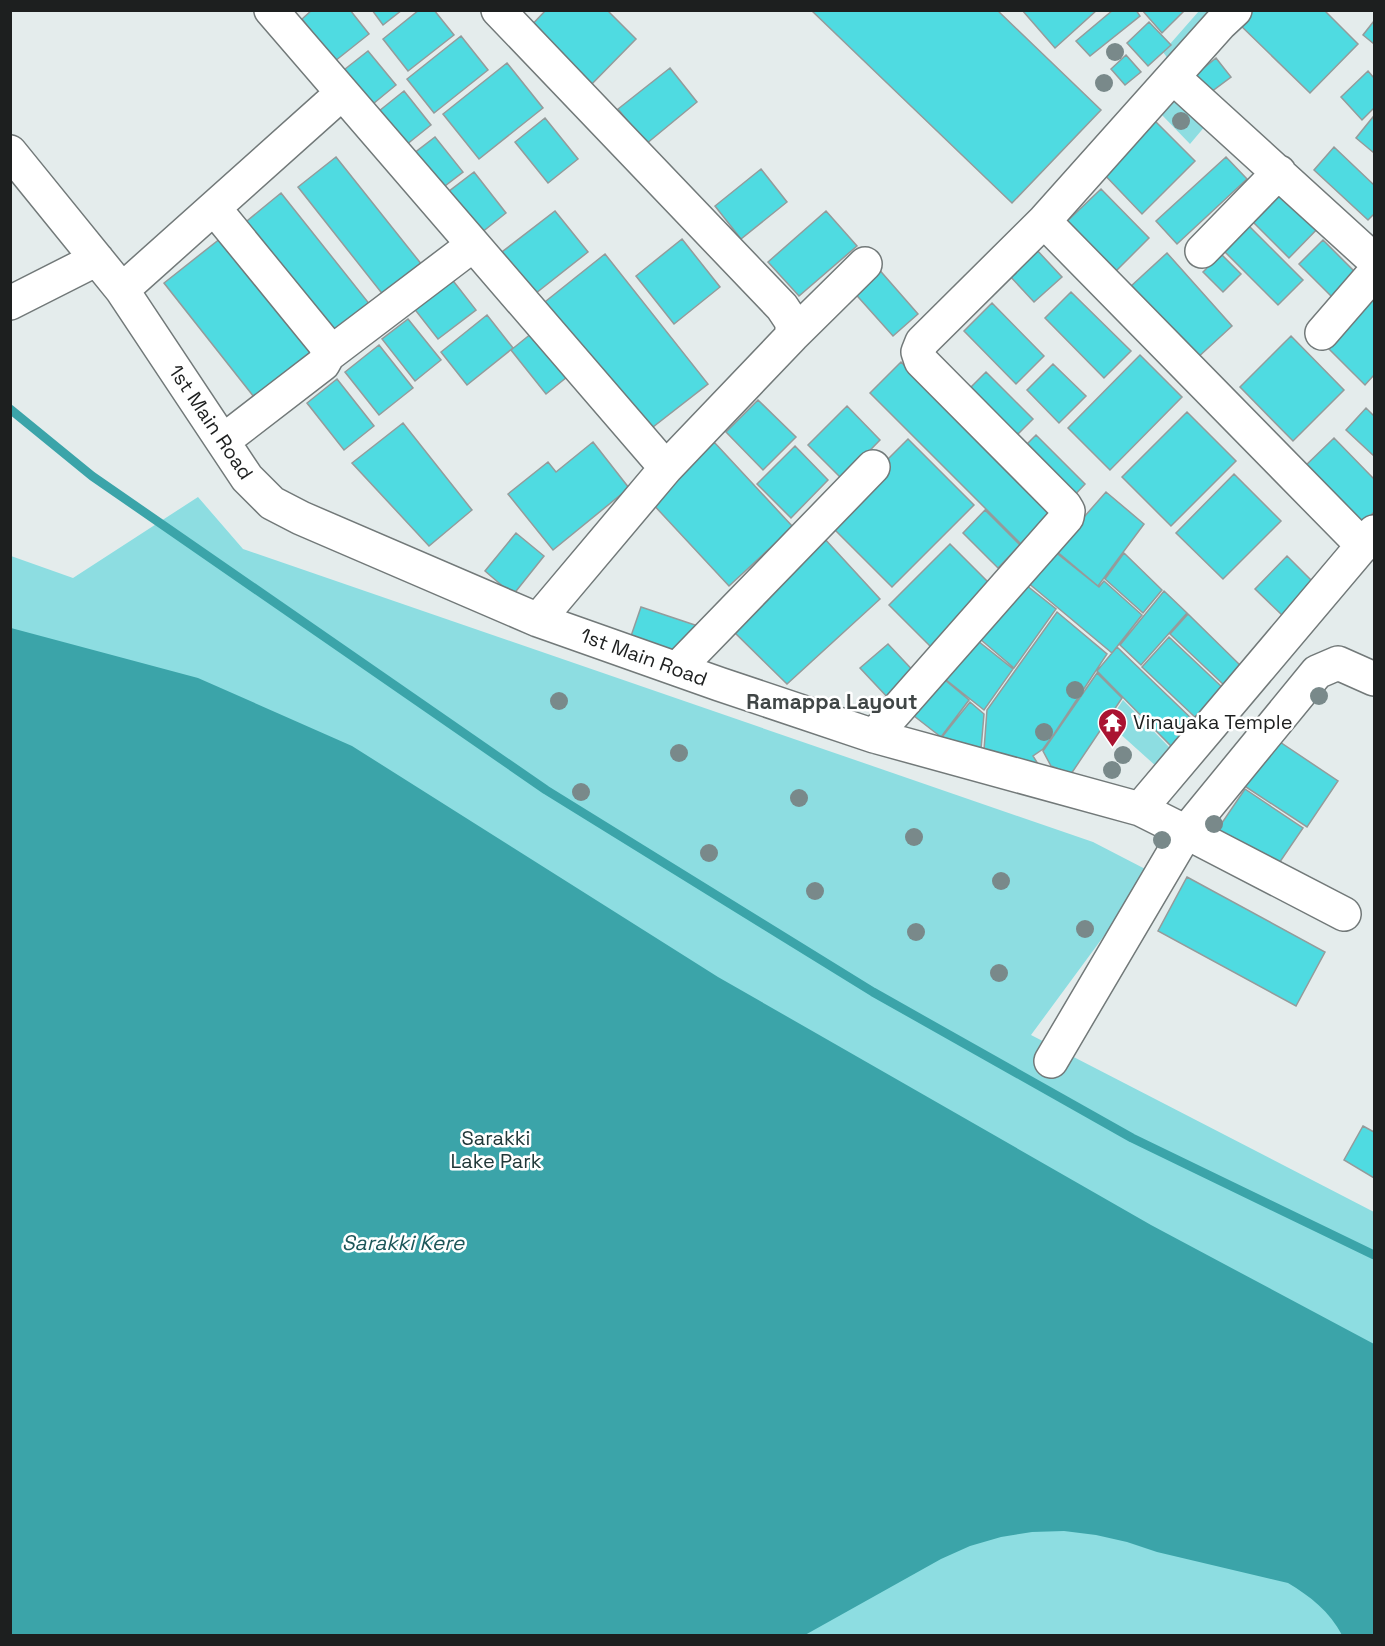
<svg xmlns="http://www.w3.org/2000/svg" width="1385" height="1646" font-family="'Space Grotesk',sans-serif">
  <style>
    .green { fill: #8ddde1 }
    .water { fill: #3ba4a9 }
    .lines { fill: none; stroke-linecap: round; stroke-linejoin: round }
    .stream { stroke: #3ba4a9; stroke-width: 9 }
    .building { fill: #4fdbe1; stroke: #949b9b; stroke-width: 1.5 }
    .minor-casing { stroke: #727979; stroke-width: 36 }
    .minor { stroke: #fff; stroke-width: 33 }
    .tree { fill: #79898a }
    .labels { text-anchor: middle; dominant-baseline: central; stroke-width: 5; stroke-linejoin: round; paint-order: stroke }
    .street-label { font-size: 20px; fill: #1d1f1f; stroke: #fff }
    .poi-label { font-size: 20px; fill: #1d1f1f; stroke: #fff; text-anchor: start }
    .park-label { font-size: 20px; fill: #213839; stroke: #fff }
    .neighbourhood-label { font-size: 21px; font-weight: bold; fill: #404646; stroke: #fff }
    .water-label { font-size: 21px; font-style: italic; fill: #1c5659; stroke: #fff }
  </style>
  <rect width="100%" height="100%" fill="#e4ecec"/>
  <path class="green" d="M 1199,11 L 1217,11 L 1172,64 L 1163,52 Z
    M 1178,97 L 1206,125 L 1190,144 L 1162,115 Z
    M 198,497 L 243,549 L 1093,842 L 1151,872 L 1031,1035 L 1374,1212 L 1374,1635 L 11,1636 L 11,556 L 73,578 Z
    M 1123,700 L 1171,749 L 1157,767 L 1108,723 Z"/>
  <path class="water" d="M 11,628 L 198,678 L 352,746 L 718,977 L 1151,1225 L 1374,1344 L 1374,1635 L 1342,1635 C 1330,1612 1310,1596 1288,1583 L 1157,1552 L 1127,1542 L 1096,1535 L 1064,1531 L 1032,1532 L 1001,1537 L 970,1546 L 941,1559 L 805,1635 L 11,1635 Z"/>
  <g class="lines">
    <path class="stream" d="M 10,409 L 92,476 L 546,790 L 873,992 L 1132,1138 L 1374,1255"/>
  </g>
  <path class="building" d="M 312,10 L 350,10 L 369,34 L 335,61 L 302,19 Z
    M 372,10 L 402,10 L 383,25 Z
    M 419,10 L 434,10 L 454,35 L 408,71 L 383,39 Z
    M 546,10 L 607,10 L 636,39 L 586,90 L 526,31 Z
    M 811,10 L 997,10 L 1101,110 L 1012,203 Z
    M 1022,10 L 1097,10 L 1055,48 Z
    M 1113,10 L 1136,10 L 1140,16 L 1090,56 L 1076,41 Z
    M 1142,10 L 1185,10 L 1162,33 Z
    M 1248,10 L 1324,10 L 1358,44 L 1310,93 L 1237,22 Z
    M 1374,21 L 1374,44 L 1363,35 Z
    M 1149,22 L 1171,45 L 1148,66 L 1127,43 Z
    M 461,36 L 488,70 L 434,113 L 407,79 Z
    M 368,51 L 396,85 L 368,108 L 340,73 Z
    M 1126,55 L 1141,72 L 1125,85 L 1111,69 Z
    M 1216,58 L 1231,77 L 1203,98 L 1189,80 Z
    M 507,63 L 543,108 L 479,159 L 443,114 Z
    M 670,68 L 697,102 L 646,144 L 618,109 Z
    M 1368,71 L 1374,78 L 1374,108 L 1362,120 L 1341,97 Z
    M 404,91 L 431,125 L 401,149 L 374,115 Z
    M 1373,117 L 1374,119 L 1374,153 L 1356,138 Z
    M 545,118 L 578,159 L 548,183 L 515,142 Z
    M 1152,118 L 1195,161 L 1142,214 L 1100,170 Z
    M 435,137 L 463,172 L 441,189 L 413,154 Z
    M 1334,147 L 1374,185 L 1374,214 L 1368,220 L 1314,170 Z
    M 336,157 L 426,270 L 388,301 L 298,187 Z
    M 1226,157 L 1247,179 L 1177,244 L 1156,221 Z
    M 761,169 L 787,202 L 741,239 L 715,206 Z
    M 474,172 L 506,213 L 481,233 L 448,192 Z
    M 1285,183 L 1324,222 L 1289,258 L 1249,218 Z
    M 1101,189 L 1149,238 L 1109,278 L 1060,228 Z
    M 281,193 L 375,311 L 335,342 L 242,225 Z
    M 555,211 L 588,252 L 531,297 L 498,255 Z
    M 826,211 L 857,246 L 799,296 L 768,262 Z
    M 1249,226 L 1303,280 L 1278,305 L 1224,251 Z
    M 221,238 L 315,356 L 258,402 L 164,283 Z
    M 682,239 L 720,287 L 674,324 L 636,276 Z
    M 1323,240 L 1361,278 L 1337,302 L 1299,264 Z
    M 1035,248 L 1062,277 L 1034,302 L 1008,274 Z
    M 1167,253 L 1232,326 L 1195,360 L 1130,287 Z
    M 605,254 L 708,384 L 644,434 L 541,305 Z
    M 1221,254 L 1241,274 L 1223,292 L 1203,272 Z
    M 876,266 L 918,314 L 893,336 L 851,289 Z
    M 447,273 L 476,310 L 438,339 L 409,302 Z
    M 1374,287 L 1374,375 L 1365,385 L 1321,341 Z
    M 1071,292 L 1131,351 L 1104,378 L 1045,318 Z
    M 992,303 L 1044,356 L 1016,384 L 964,331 Z
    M 487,315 L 513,348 L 467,385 L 441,352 Z
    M 408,319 L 441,360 L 415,381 L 382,339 Z
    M 537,329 L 572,373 L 546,394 L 511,350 Z
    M 1291,336 L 1344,390 L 1293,441 L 1240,387 Z
    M 379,345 L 413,388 L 379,415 L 345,372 Z
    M 1140,355 L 1182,397 L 1110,470 L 1068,428 Z
    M 901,362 L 1058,519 L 1027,550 L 870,393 Z
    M 1053,364 L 1086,396 L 1059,423 L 1027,390 Z
    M 986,372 L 1033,419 L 1009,443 L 962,396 Z
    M 337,379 L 374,426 L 344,450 L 307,403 Z
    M 758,400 L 796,437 L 763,470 L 726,432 Z
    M 847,406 L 880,440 L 842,479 L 808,445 Z
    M 1366,408 L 1374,416 L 1374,456 L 1346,430 Z
    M 1187,412 L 1236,461 L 1171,526 L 1122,477 Z
    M 403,423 L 472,510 L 429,546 L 352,463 Z
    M 1036,435 L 1085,484 L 1070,500 L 1020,451 Z
    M 1334,438 L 1374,479 L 1374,512 L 1359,528 L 1301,470 Z
    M 908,439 L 974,505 L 892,587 L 826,521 Z
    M 593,442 L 629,488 L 553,550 L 508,494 L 548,462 L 556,472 Z
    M 714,442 L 793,527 L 729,586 L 650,501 Z
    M 795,446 L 828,480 L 791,518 L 757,484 Z
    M 1234,474 L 1281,521 L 1223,579 L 1176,533 Z
    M 1106,492 L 1144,524 L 1098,586 L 1055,550 Z
    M 985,510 L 1020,545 L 998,568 L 963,533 Z
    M 516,533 L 544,556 L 513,595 L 485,571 Z
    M 823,537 L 880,599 L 787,684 L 730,628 Z
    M 950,544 L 994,588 L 933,649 L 889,605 Z
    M 1054,551 L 1099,587 L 1104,581 L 1142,615 L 1112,653 L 1027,582 Z
    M 1124,553 L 1162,590 L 1143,613 L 1105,579 Z
    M 1287,556 L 1315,584 L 1283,616 L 1255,589 Z
    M 1026,585 L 1056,609 L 1014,668 L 980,639 Z
    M 1164,591 L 1187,613 L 1141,665 L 1120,645 Z
    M 641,607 L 698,626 L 688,656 L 631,636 Z
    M 1057,612 L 1107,654 L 1054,734 L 1043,749 L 1033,756 L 1038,764 L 984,750 L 987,710 Z
    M 1188,614 L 1242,667 L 1225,686 L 1170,634 Z
    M 1169,637 L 1223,688 L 1197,719 L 1142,667 Z
    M 978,641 L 1013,669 L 984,710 L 945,679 Z
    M 888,644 L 919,677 L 890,700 L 860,668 Z
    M 1117,647 L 1194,721 L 1173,748 L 1097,671 Z
    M 1097,673 L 1122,698 L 1071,774 L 1051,766 L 1043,751 Z
    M 945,680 L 969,700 L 941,737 L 914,716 Z
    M 970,702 L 984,714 L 981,749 L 942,737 Z
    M 1274,738 L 1338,781 L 1307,827 L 1243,785 Z
    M 1245,789 L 1303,828 L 1271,875 L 1213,836 Z
    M 1187,877 L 1325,952 L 1296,1006 L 1158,931 Z
    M 1363,1126 L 1374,1132 L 1374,1178 L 1344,1160 Z"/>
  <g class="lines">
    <defs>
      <path id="minor" d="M 271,10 L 666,468
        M 498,10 L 782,307 L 792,322 L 792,336 L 666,468 L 538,620
        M 1173,77 L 1374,260
        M 10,152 L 122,290 L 247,478 L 272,503 L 301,518 L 538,620 L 719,684 L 874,736 L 1140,809 L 1186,832 L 1317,672 L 1338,663 L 1374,679
        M 214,208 L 325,344 L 328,355 L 323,364 L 223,441
        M 1044,221 L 1363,546
        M 1202,251 L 1279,172
        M 122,290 L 341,94
        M 10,303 L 97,259
        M 1322,333 L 1374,273
        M 792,336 L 865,264
        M 328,355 L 473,245
        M 677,669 L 873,467
        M 874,736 L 1067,517 L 1068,511 L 1065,506 L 921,361 L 918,352 L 922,342 L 1044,221 L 1220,24 L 1235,10
        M 1140,809 L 1374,532
        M 1051,1061 L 1186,832 L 1344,914"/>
    </defs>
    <use href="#minor" class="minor-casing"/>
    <use href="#minor" class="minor"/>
  </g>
  <g class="tree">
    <circle cx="1115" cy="52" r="9"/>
    <circle cx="1104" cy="83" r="9"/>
    <circle cx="1181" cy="121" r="9"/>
    <circle cx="1075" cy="690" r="9"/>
    <circle cx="1319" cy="696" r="9"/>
    <circle cx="559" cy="701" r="9"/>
    <circle cx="1044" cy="732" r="9"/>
    <circle cx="679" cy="753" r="9"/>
    <circle cx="1123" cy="755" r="9"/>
    <circle cx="1112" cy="770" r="9"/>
    <circle cx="581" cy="792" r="9"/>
    <circle cx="799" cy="798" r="9"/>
    <circle cx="1214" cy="824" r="9"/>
    <circle cx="914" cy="837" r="9"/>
    <circle cx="1162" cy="840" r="9"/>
    <circle cx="709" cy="853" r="9"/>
    <circle cx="1001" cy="881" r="9"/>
    <circle cx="815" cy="891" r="9"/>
    <circle cx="1085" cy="929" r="9"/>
    <circle cx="916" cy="932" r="9"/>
    <circle cx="999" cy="973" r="9"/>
  </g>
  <defs>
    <symbol id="temple-pin" viewBox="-11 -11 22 30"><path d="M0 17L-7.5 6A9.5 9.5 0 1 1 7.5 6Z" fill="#aa1331" stroke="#fff"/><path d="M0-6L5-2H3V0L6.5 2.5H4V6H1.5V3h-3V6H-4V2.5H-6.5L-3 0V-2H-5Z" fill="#fff"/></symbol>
  </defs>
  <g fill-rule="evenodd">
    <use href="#temple-pin" x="1096" y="706" width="33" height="45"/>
  </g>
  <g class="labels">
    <g class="street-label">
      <text transform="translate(211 422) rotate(56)">1st Main Road</text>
      <text transform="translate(644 657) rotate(20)">1st Main Road</text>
    </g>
    <g class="poi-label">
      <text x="1133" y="722">Vinayaka Temple</text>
    </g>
    <g class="park-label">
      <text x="496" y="1138">Sarakki<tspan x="496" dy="23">Lake Park</tspan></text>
    </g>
    <g class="neighbourhood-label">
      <text x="832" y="701">Ramappa Layout</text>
    </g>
    <g class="water-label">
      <text x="403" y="1242">Sarakki Kere</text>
    </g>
  </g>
  <rect width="1385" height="1646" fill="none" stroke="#1d1f1f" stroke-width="24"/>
</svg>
